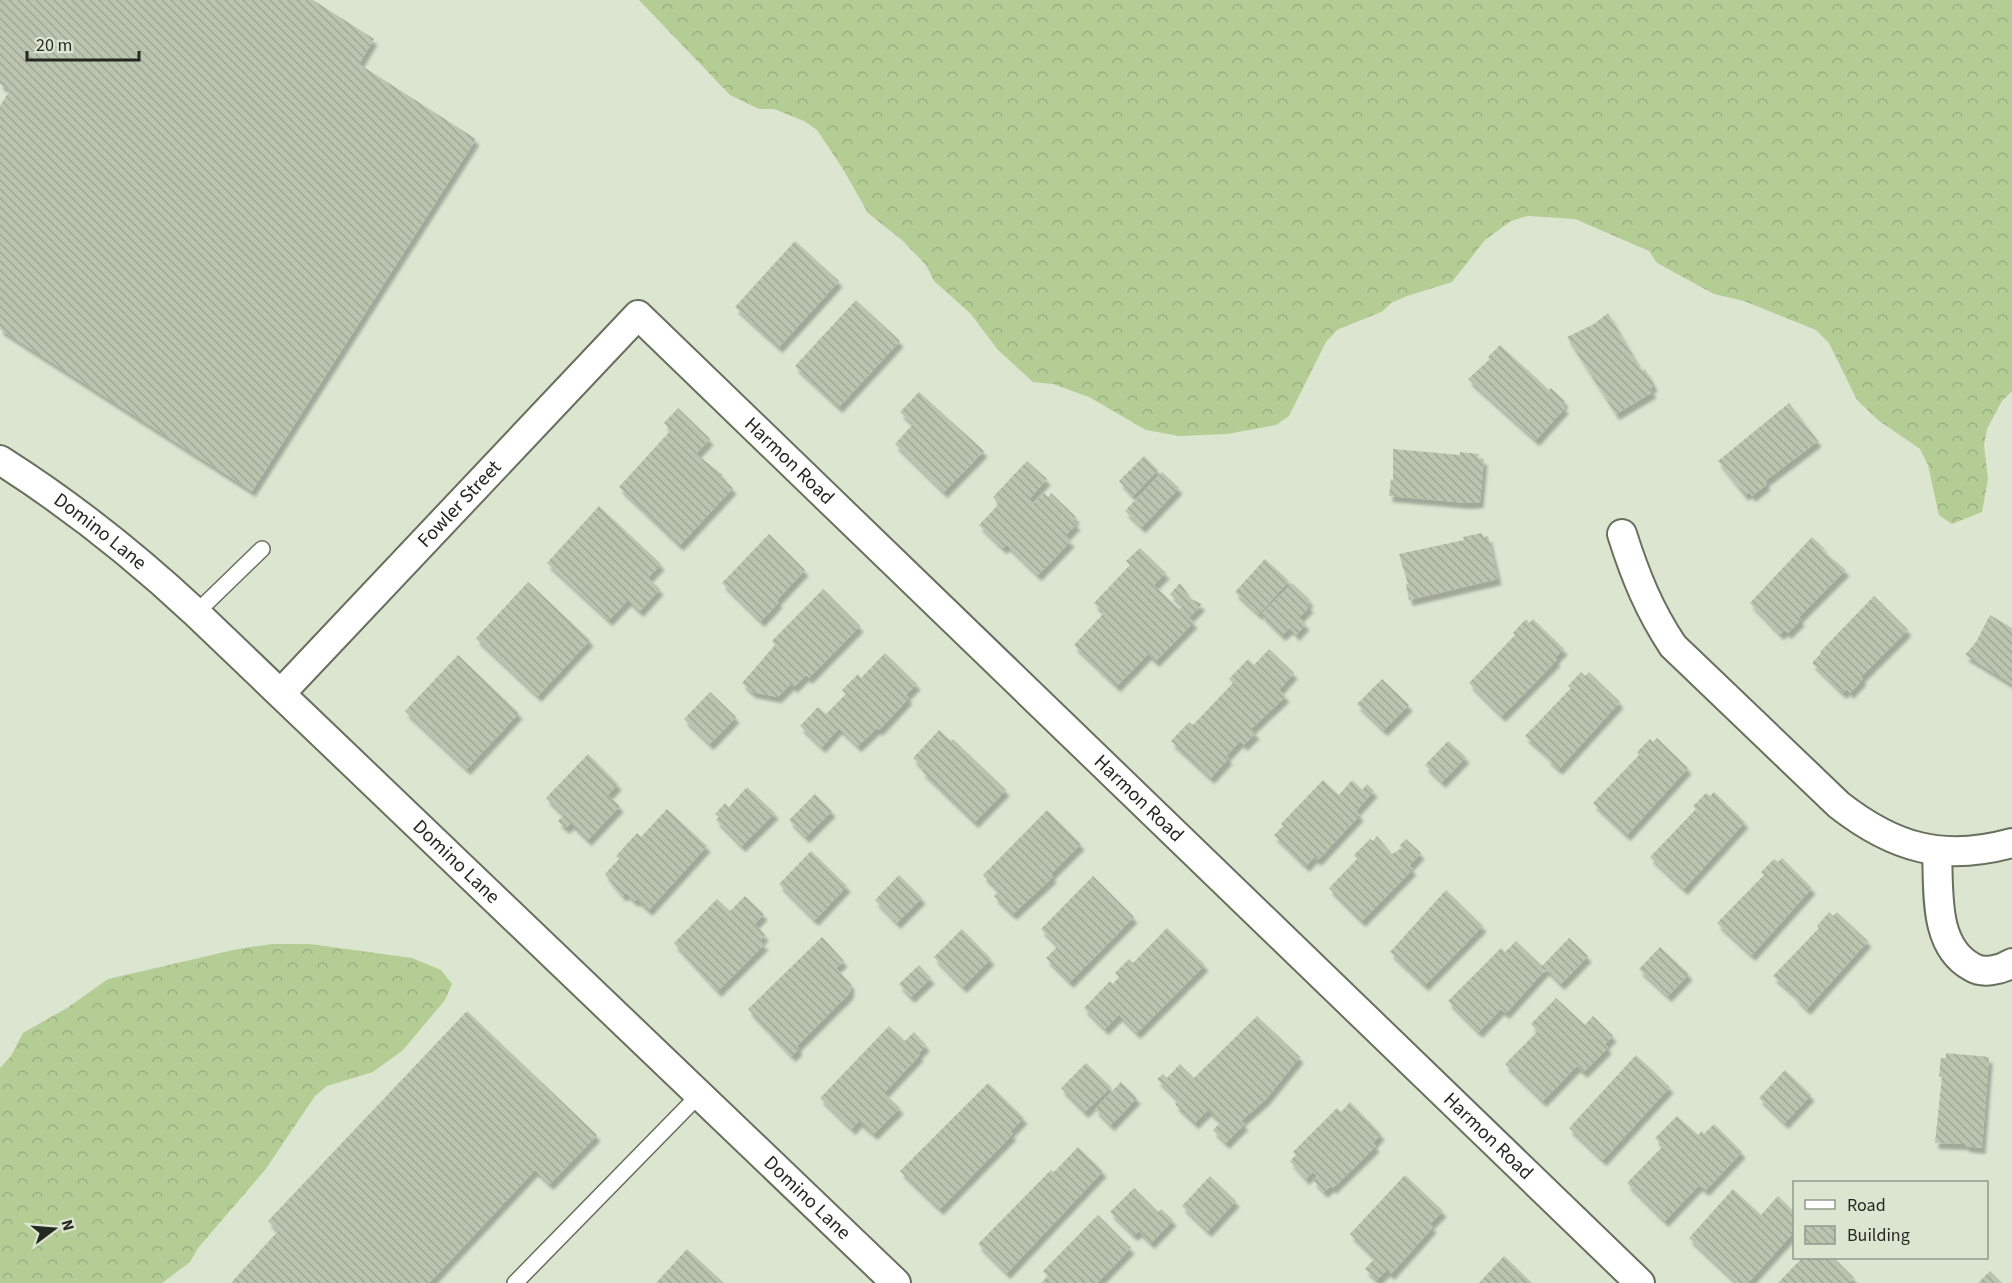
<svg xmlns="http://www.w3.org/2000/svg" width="2012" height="1283" font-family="'Source Sans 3',sans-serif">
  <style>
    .forest { fill: url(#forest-crowns) }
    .building { fill: url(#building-back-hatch); filter: url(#shadow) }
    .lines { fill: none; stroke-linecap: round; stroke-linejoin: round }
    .lane-casing { stroke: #67705d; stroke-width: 18 }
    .street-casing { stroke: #67705d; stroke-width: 32 }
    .lane { stroke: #fff; stroke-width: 15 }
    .street { stroke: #fff; stroke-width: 28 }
    .labels { text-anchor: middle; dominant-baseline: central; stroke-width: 5; stroke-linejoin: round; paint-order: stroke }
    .street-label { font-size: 20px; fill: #252921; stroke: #dbe5d0 }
  </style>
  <defs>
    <pattern id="forest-crowns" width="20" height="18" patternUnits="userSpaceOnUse" patternTransform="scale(1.5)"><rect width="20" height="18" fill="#b4cd95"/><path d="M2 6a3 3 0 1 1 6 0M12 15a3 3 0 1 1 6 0" fill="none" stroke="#9bb080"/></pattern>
    <pattern id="building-back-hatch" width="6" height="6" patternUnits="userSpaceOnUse" patternTransform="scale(1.5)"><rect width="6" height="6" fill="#bac4af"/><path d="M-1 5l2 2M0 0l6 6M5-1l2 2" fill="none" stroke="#a0a896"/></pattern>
    <filter id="shadow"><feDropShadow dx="3.5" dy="6" stdDeviation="1.5" flood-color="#0004"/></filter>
  </defs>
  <rect width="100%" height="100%" fill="#dbe5d0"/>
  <path class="forest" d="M 639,0 L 2012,0 L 2012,391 L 2002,401 L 1987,429 L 1984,445 L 1988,479 L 1982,512 L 1952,524 L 1939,515 L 1928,465 L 1920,449 L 1878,420 L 1857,400 L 1829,343 L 1816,330 L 1744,301 L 1714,294 L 1657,263 L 1649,251 L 1575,219 L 1528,216 L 1511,221 L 1485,240 L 1452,282 L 1407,296 L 1391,303 L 1383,311 L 1337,330 L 1326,342 L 1289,416 L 1276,425 L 1227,434 L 1179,436 L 1146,430 L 1089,397 L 1053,384 L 1033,382 L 998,350 L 970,313 L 934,281 L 926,265 L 903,241 L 868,213 L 843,169 L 817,130 L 804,121 L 774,109 L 759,109 L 730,95 Z
    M 272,944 L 310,944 L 412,958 L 441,970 L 452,984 L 445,1000 L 403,1050 L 373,1072 L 327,1086 L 315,1096 L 265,1170 L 198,1248 L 190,1262 L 162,1283 L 0,1283 L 0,1068 L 11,1056 L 23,1033 L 67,1008 L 108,979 L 238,949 Z"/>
  <path class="building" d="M 0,0 L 313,0 L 374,39 L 359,64 L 476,139 L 252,491 L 0,329 L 0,106 L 10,90 L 0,84 Z
    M 795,241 L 839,281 L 779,347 L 735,307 Z
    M 856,300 L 900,341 L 839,407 L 795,366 Z
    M 1608,313 L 1642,371 L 1645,369 L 1654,385 L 1650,388 L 1653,392 L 1616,414 L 1567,337 L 1594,324 Z
    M 1500,345 L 1549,390 L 1551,388 L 1565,401 L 1562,404 L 1565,408 L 1536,440 L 1468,379 L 1490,359 L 1488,357 Z
    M 919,392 L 984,451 L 944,492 L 895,444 L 913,424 L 900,412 Z
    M 1789,403 L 1818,441 L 1765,481 L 1767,484 L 1752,496 L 1749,492 L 1745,495 L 1718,461 Z
    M 678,408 L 710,439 L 696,454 L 723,475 L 721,477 L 733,488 L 680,545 L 619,487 L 671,430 L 664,423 Z
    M 1393,449 L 1460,455 L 1460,452 L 1479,454 L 1478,458 L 1484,459 L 1480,502 L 1467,503 L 1389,496 L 1391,479 L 1393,480 Z
    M 1144,456 L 1158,470 L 1133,496 L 1119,481 Z
    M 1027,461 L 1047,479 L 1029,499 L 1033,504 L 1044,493 L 1048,497 L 1051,493 L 1076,517 L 1073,521 L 1077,524 L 1065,536 L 1071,541 L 1038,575 L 1007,545 L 1003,548 L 979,525 L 999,504 L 993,497 Z
    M 1162,472 L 1179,488 L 1142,527 L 1125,511 Z
    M 599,506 L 661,564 L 648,578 L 660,589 L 648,602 L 640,611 L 628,600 L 609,620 L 547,563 Z
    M 1482,533 L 1483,537 L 1488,536 L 1498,579 L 1409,600 L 1406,584 L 1408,584 L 1399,554 L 1464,540 L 1463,537 Z
    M 769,534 L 805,570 L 777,600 L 779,602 L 761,621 L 722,583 Z
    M 1812,537 L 1824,548 L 1822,550 L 1846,570 L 1799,617 L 1801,620 L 1788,633 L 1785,630 L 1780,634 L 1750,603 Z
    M 1140,548 L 1166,573 L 1154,585 L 1179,609 L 1183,606 L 1170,594 L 1180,583 L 1191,599 L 1202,604 L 1189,618 L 1194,622 L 1156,661 L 1148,654 L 1117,686 L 1074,645 L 1104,613 L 1094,603 L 1130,565 L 1126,561 Z
    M 1265,559 L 1289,581 L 1259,614 L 1235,592 Z
    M 528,582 L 590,640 L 538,696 L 476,638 Z
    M 1292,583 L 1310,600 L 1307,603 L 1310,606 L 1299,618 L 1306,624 L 1296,635 L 1290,628 L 1282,635 L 1261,614 Z
    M 823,589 L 860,626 L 809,678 L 806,675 L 794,687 L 791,684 L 778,697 L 752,692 L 742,683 L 775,645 L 772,641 Z
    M 1874,596 L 1908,630 L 1861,677 L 1863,679 L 1850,693 L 1847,689 L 1843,693 L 1812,663 L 1821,653 L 1820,652 Z
    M 1990,615 L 2012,628 L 2012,684 L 1965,655 L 1976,642 Z
    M 1526,619 L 1529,623 L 1533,619 L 1564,649 L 1555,658 L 1557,660 L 1502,716 L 1469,683 L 1515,635 L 1513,633 Z
    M 1269,649 L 1294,673 L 1279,690 L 1286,696 L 1251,729 L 1256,733 L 1244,745 L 1240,741 L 1226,756 L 1229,758 L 1211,778 L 1171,741 L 1189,722 L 1193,725 L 1233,683 L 1229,679 L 1248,659 L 1254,665 Z
    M 885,653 L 917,684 L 906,695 L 909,698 L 879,730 L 877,728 L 858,746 L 839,728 L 822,747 L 800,726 L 818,707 L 826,714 L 846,694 L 842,690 L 858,674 L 861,678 Z
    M 458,655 L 519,713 L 467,769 L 405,711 Z
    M 1581,672 L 1585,676 L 1589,672 L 1620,702 L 1559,769 L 1547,758 L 1548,756 L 1525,736 L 1571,688 L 1568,686 Z
    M 1382,679 L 1409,705 L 1384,730 L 1357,704 Z
    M 710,692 L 736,717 L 710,744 L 684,719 Z
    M 939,730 L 951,741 L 953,739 L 1006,790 L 975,822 L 922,771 L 924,769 L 913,758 Z
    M 1657,738 L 1688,768 L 1627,835 L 1593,803 L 1639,755 L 1637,752 L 1650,739 L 1653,742 Z
    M 1448,741 L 1466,757 L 1442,782 L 1425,765 Z
    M 588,754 L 618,784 L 608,795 L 620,806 L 588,840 L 571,823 L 566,828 L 558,821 L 564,815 L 546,798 Z
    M 1323,780 L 1339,795 L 1352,780 L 1362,790 L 1367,784 L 1374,791 L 1356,811 L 1360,815 L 1318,860 L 1314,857 L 1306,866 L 1274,835 L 1283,826 L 1281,824 Z
    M 747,787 L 775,813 L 742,846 L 716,820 L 719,817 L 715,814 L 725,803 L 729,807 Z
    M 1714,792 L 1745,822 L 1684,889 L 1650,857 L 1696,809 L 1693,806 L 1706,793 L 1710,796 Z
    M 815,794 L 832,811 L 806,837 L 789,820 Z
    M 667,809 L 707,846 L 649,910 L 637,899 L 635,901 L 626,893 L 623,896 L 605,874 L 619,859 L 616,856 L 637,833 L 641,837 Z
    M 1047,810 L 1081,844 L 1051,874 L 1053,877 L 1013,914 L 994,896 L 999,891 L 983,875 Z
    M 1377,836 L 1392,854 L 1402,848 L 1399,846 L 1406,839 L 1421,853 L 1409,866 L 1413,869 L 1362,921 L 1329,888 L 1357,859 L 1354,855 L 1370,839 L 1373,841 Z
    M 811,851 L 847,886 L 815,920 L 779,884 Z
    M 1782,858 L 1812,888 L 1752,955 L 1717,923 L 1764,875 L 1761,872 L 1774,859 L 1778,862 Z
    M 899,875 L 922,898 L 897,923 L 875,900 Z
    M 1093,876 L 1134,917 L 1070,982 L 1046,958 L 1058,946 L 1041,929 Z
    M 1446,890 L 1483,926 L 1425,985 L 1390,952 Z
    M 745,896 L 764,914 L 755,924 L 765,935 L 760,941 L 765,944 L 718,991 L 674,943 L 717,899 L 730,911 Z
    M 1829,912 L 1833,916 L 1837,912 L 1868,941 L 1807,1009 L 1795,997 L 1796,996 L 1773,976 L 1819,928 L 1817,926 Z
    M 1167,928 L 1205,965 L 1137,1033 L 1119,1015 L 1105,1029 L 1084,1008 L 1110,981 L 1113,984 L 1119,977 L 1115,973 L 1129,959 L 1133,963 Z
    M 962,929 L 991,959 L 963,987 L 934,957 Z
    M 822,937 L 844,961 L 836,968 L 851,984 L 850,993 L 797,1046 L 799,1049 L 792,1056 L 748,1009 Z
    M 1569,938 L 1588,956 L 1561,984 L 1546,969 L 1506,1013 L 1501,1009 L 1479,1032 L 1448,1001 L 1501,948 L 1505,952 L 1516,941 L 1542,966 Z
    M 1660,947 L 1689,974 L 1668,996 L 1639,969 Z
    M 919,965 L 931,978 L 911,997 L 899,984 Z
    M 1556,998 L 1585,1025 L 1593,1016 L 1613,1036 L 1605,1044 L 1608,1048 L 1584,1072 L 1577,1066 L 1543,1101 L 1505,1064 L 1538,1031 L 1531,1024 Z
    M 467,1011 L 597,1135 L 550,1184 L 535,1170 L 429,1283 L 231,1283 L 278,1231 L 268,1221 Z
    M 1257,1016 L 1300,1057 L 1266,1099 L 1241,1121 L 1245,1124 L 1226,1143 L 1213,1130 L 1221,1122 L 1208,1110 L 1195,1123 L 1175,1104 L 1187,1088 L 1177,1099 L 1157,1079 L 1163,1074 L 1167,1078 L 1180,1064 L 1194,1078 Z
    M 889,1026 L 905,1041 L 914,1032 L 926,1045 L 918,1054 L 920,1055 L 884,1093 L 900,1108 L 874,1134 L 859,1121 L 852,1129 L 820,1098 Z
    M 1946,1053 L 1989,1057 L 1982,1148 L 1965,1146 L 1966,1144 L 1935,1143 L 1942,1077 L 1939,1076 L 1941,1058 L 1946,1058 Z
    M 1636,1055 L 1670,1087 L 1603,1160 L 1569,1128 Z
    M 1086,1063 L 1111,1087 L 1085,1112 L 1061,1088 Z
    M 1785,1070 L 1811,1095 L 1785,1123 L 1759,1098 Z
    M 1121,1082 L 1137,1098 L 1111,1125 L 1095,1109 Z
    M 988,1083 L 1024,1118 L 1010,1132 L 1013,1134 L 940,1209 L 900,1171 Z
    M 1350,1102 L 1381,1134 L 1373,1143 L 1376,1146 L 1333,1188 L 1331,1186 L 1324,1192 L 1313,1180 L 1317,1176 L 1313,1172 L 1306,1179 L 1290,1161 L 1296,1155 L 1293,1152 L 1337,1108 L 1341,1112 Z
    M 1677,1116 L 1698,1135 L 1702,1131 L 1704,1134 L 1714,1124 L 1742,1152 L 1706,1190 L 1699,1185 L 1665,1221 L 1627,1183 L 1663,1146 L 1655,1138 Z
    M 1078,1147 L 1103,1171 L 1007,1273 L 978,1244 L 1051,1170 L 1054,1172 Z
    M 1405,1175 L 1443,1211 L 1430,1224 L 1433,1227 L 1391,1274 L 1387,1270 L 1377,1280 L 1365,1269 L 1375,1258 L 1350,1234 Z
    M 1210,1176 L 1236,1201 L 1208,1231 L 1182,1206 Z
    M 1134,1188 L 1158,1212 L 1161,1209 L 1173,1220 L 1151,1243 L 1139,1231 L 1134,1235 L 1110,1212 Z
    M 1733,1189 L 1761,1215 L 1778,1196 L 1794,1212 L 1794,1232 L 1748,1283 L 1737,1283 L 1689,1238 Z
    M 1098,1215 L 1131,1248 L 1097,1283 L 1041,1283 L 1048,1276 L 1043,1271 Z
    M 687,1249 L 724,1283 L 656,1283 Z
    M 1504,1256 L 1526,1277 L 1532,1283 L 1479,1283 Z
    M 1802,1258 L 1834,1258 L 1854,1278 L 1849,1283 L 1778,1283 Z
    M 1990,1271 L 2002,1283 L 1978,1283 Z"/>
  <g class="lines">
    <defs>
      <path id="lane" d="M 196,613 L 262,549
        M 515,1283 L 699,1095"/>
      <g id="street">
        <path id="s1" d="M 0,460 C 71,505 135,556 196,613 L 896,1283"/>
        <path d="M 1622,534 C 1635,575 1649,610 1673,646 L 1839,805 C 1894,848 1943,862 2012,843"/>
        <path id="s2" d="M 281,693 L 638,315 L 1640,1283"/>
        <path d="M 1937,852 C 1939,891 1933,946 1972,967 C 1983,974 2001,970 2012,963"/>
      </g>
    </defs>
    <use href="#lane" class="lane-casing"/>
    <use href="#street" class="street-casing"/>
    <use href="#lane" class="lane"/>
    <use href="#street" class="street"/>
  </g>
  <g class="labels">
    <g class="street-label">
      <text stroke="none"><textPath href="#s2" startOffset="730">Harmon Road</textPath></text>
      <text stroke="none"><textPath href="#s2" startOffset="260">Fowler Street</textPath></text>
      <text stroke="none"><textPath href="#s1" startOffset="123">Domino Lane</textPath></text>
      <text stroke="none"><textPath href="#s2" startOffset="1216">Harmon Road</textPath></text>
      <text stroke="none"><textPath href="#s1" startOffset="609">Domino Lane</textPath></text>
      <text stroke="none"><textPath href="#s2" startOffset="1702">Harmon Road</textPath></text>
      <text stroke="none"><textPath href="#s1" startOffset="1095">Domino Lane</textPath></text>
    </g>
  </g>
  <rect x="1793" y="1181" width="195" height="78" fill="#dbe5d0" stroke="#929a8a" stroke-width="1.5"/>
  <rect x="1805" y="1200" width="30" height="9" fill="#ffffff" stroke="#929a8a" stroke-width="1.5"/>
  <text x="1847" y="1211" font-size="18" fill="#252921">Road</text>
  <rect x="1805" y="1226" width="30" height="18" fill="url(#building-back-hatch)" stroke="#929a8a" stroke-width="1.5"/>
  <text x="1847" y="1241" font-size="18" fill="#252921">Building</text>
  <g transform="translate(54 1229) rotate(74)" stroke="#dbe5d0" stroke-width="4.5" paint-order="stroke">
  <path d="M0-4.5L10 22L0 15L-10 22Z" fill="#252921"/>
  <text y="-9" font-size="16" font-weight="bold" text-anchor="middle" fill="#252921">N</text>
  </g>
  <path d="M27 51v9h112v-9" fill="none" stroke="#252921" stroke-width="3"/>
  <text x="36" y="51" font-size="18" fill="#252921" stroke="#dbe5d0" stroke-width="4.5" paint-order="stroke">20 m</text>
</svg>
